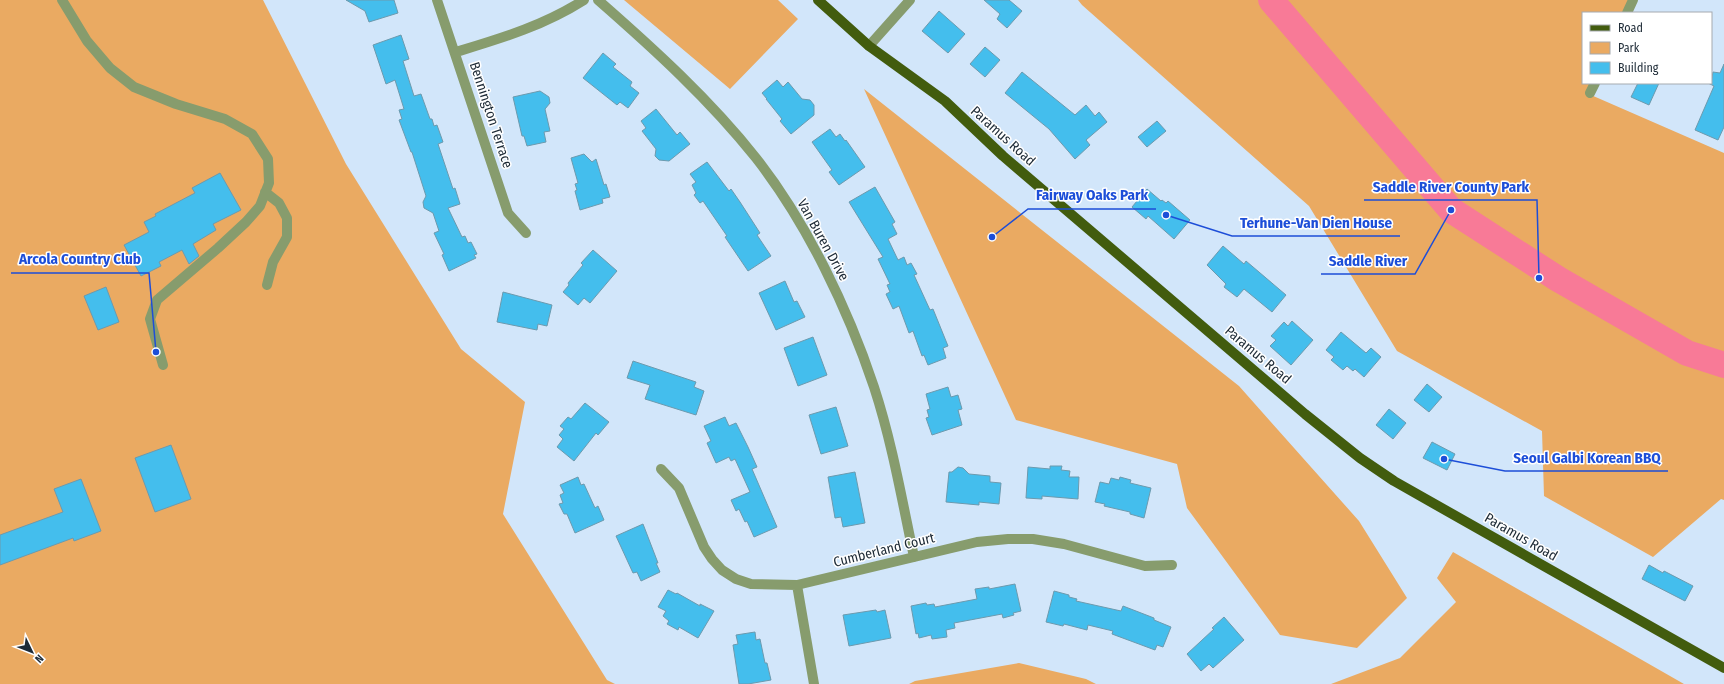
<svg xmlns="http://www.w3.org/2000/svg" width="1724" height="684" font-family="'Fira Sans Condensed',sans-serif">
  <style>
    .green { fill: #eaaa62 }
    .lines { fill: none; stroke-linecap: round; stroke-linejoin: round }
    .river { stroke: #f87a97; stroke-width: 26 }
    .building { fill: #44beed; stroke: #6c9aae }
    .minor { stroke: #879c6d; stroke-width: 10 }
    .major { stroke: #425c0e; stroke-width: 10 }
    .labels { text-anchor: middle; dominant-baseline: central; stroke-width: 3; stroke-linejoin: round; paint-order: stroke }
    .street-label { font-size: 14px; fill: #1d2a36; stroke: #fff }
    .leader { fill: none; stroke: #1d4ed8; stroke-width: 1.5 }
    .callout-dot { fill: #1d4ed8; stroke: #fff; stroke-width: 1.5 }
    .callout-label { font-size: 15px; text-anchor: middle; font-weight: bold; fill: #1d4ed8; stroke: #fff; stroke-width: 3; stroke-linejoin: round; paint-order: stroke }
  </style>
  <rect width="100%" height="100%" fill="#d2e6fa"/>
  <path class="green" d="M 0,0 L 263,0 L 346,164 L 461,349 L 525,402 L 503,514 L 607,680 L 615,684 L 0,684 Z
    M 624,0 L 778,0 L 798,19 L 730,89 Z
    M 1078,0 L 1633,0 L 1627,13 L 1583,13 L 1583,83 L 1596,83 L 1591,95 L 1724,153 L 1724,500 L 1721,499 L 1653,557 L 1544,496 L 1542,431 L 1397,351 L 1309,206 L 1082,5 Z
    M 864,89 L 1239,386 L 1359,521 L 1407,598 L 1357,648 L 1280,635 L 1187,508 L 1177,464 L 1016,420 Z
    M 1453,552 L 1684,684 L 1331,684 L 1400,658 L 1456,602 L 1437,578 Z
    M 1019,663 L 1086,679 L 1096,684 L 909,684 L 915,681 Z"/>
  <g class="lines">
    <path class="river" d="M 1271,0 L 1451,210 L 1558,279 L 1687,353 L 1724,365"/>
  </g>
  <path class="building" d="M 346,0 L 394,0 L 398,13 L 369,22 L 365,11 Z
    M 984,0 L 1009,0 L 1022,11 L 1007,28 L 997,19 L 1000,14 Z
    M 939,11 L 965,34 L 948,53 L 922,31 Z
    M 401,35 L 409,59 L 403,61 L 414,96 L 421,94 L 430,119 L 432,119 L 434,126 L 437,125 L 443,142 L 438,144 L 453,189 L 455,188 L 460,204 L 448,208 L 462,237 L 465,236 L 468,243 L 471,242 L 477,254 L 474,255 L 476,258 L 449,271 L 442,255 L 444,254 L 434,233 L 439,231 L 433,213 L 424,208 L 423,202 L 426,196 L 412,152 L 411,152 L 399,120 L 402,119 L 399,110 L 404,109 L 395,80 L 386,84 L 373,45 Z
    M 985,47 L 1000,60 L 985,77 L 970,64 Z
    M 603,53 L 616,64 L 613,67 L 632,82 L 630,86 L 639,93 L 628,108 L 620,102 L 617,105 L 583,78 Z
    M 1724,64 L 1724,127 L 1718,140 L 1695,130 L 1714,86 L 1708,83 L 1711,83 L 1713,72 L 1720,73 Z
    M 1022,72 L 1075,115 L 1086,105 L 1095,116 L 1099,112 L 1107,122 L 1086,140 L 1090,145 L 1075,159 L 1049,129 L 1005,93 Z
    M 777,80 L 783,87 L 788,82 L 802,99 L 810,100 L 814,105 L 814,115 L 791,134 L 780,121 L 782,119 L 766,99 L 767,99 L 762,93 Z
    M 1638,83 L 1659,83 L 1649,105 L 1631,97 Z
    M 540,91 L 549,97 L 550,103 L 545,109 L 550,131 L 544,132 L 546,142 L 527,146 L 524,136 L 522,136 L 513,97 Z
    M 656,109 L 677,135 L 680,132 L 690,144 L 669,161 L 659,160 L 655,156 L 656,149 L 642,131 L 646,128 L 641,121 Z
    M 1157,121 L 1166,131 L 1147,147 L 1138,137 Z
    M 830,129 L 836,137 L 840,134 L 845,141 L 846,140 L 865,167 L 839,185 L 829,172 L 832,170 L 812,142 Z
    M 584,154 L 592,162 L 596,159 L 604,185 L 606,184 L 610,197 L 602,199 L 603,203 L 580,210 L 575,191 L 577,190 L 575,184 L 578,183 L 571,158 Z
    M 707,162 L 729,191 L 731,189 L 740,202 L 760,233 L 757,235 L 771,256 L 748,271 L 725,237 L 727,236 L 703,201 L 700,203 L 694,195 L 696,193 L 692,185 L 696,182 L 690,174 Z
    M 220,173 L 241,210 L 213,224 L 216,230 L 193,244 L 199,256 L 189,264 L 182,250 L 159,262 L 161,266 L 141,276 L 124,245 L 149,232 L 144,222 L 156,216 L 155,214 L 195,193 L 192,188 Z
    M 875,187 L 895,222 L 892,224 L 897,234 L 888,239 L 898,260 L 904,257 L 907,265 L 911,263 L 917,274 L 914,275 L 930,310 L 933,309 L 948,346 L 943,348 L 946,358 L 928,365 L 924,355 L 922,356 L 913,331 L 909,333 L 899,306 L 893,309 L 886,294 L 890,292 L 887,285 L 890,284 L 878,259 L 883,257 L 849,202 Z
    M 1147,189 L 1161,201 L 1162,200 L 1166,203 L 1168,201 L 1190,220 L 1174,239 L 1148,216 L 1146,219 L 1132,207 Z
    M 1223,246 L 1244,264 L 1246,261 L 1286,295 L 1272,312 L 1244,289 L 1237,297 L 1224,287 L 1226,284 L 1207,265 Z
    M 593,250 L 617,271 L 590,303 L 584,298 L 578,305 L 563,292 L 569,285 L 568,283 L 583,265 L 581,263 Z
    M 785,281 L 794,302 L 797,301 L 805,317 L 776,330 L 759,293 Z
    M 106,287 L 119,322 L 98,330 L 84,296 Z
    M 503,292 L 552,305 L 547,326 L 538,324 L 537,330 L 497,322 Z
    M 1292,321 L 1313,340 L 1291,365 L 1270,346 L 1276,340 L 1271,336 L 1284,322 L 1288,326 Z
    M 1341,332 L 1366,353 L 1371,348 L 1381,357 L 1364,377 L 1355,369 L 1353,371 L 1347,366 L 1343,370 L 1331,360 L 1334,357 L 1326,350 Z
    M 813,337 L 827,375 L 798,386 L 784,348 Z
    M 633,361 L 696,382 L 694,387 L 704,391 L 696,415 L 645,399 L 650,385 L 627,378 Z
    M 1427,384 L 1442,397 L 1429,412 L 1414,400 Z
    M 948,387 L 951,397 L 958,395 L 962,409 L 958,410 L 962,425 L 932,435 L 926,418 L 929,417 L 927,410 L 930,409 L 926,394 Z
    M 585,403 L 609,422 L 598,435 L 596,433 L 574,461 L 557,447 L 563,439 L 559,435 L 564,429 L 560,426 L 568,417 L 571,419 Z
    M 836,407 L 848,446 L 821,454 L 809,415 Z
    M 1389,409 L 1406,423 L 1393,439 L 1376,425 Z
    M 725,417 L 729,426 L 736,423 L 748,447 L 757,467 L 752,469 L 777,527 L 754,537 L 747,521 L 745,522 L 739,509 L 736,511 L 731,500 L 750,492 L 735,459 L 731,461 L 729,457 L 716,463 L 707,443 L 711,441 L 704,426 Z
    M 1432,442 L 1455,454 L 1447,470 L 1423,458 Z
    M 171,445 L 191,499 L 155,512 L 135,458 Z
    M 1050,466 L 1062,466 L 1061,470 L 1070,471 L 1069,477 L 1079,477 L 1078,499 L 1042,496 L 1042,499 L 1026,498 L 1028,467 L 1050,469 Z
    M 958,467 L 963,468 L 969,474 L 990,476 L 990,482 L 1001,483 L 999,504 L 979,502 L 979,505 L 946,502 L 949,472 L 952,472 Z
    M 855,472 L 865,523 L 843,527 L 841,517 L 835,518 L 828,477 Z
    M 578,477 L 581,485 L 584,484 L 595,508 L 598,506 L 604,520 L 575,533 L 567,514 L 564,514 L 559,504 L 563,503 L 560,495 L 564,493 L 560,485 Z
    M 1120,477 L 1131,480 L 1130,483 L 1151,488 L 1144,518 L 1130,514 L 1130,512 L 1104,506 L 1105,504 L 1095,502 L 1100,482 L 1109,484 L 1111,478 L 1119,480 Z
    M 81,479 L 101,531 L 74,541 L 73,538 L 0,565 L 0,535 L 63,512 L 54,489 Z
    M 643,524 L 658,563 L 656,563 L 660,572 L 641,581 L 637,572 L 633,573 L 616,536 Z
    M 1649,565 L 1663,573 L 1664,571 L 1693,586 L 1685,601 L 1642,579 Z
    M 1015,584 L 1021,611 L 1013,613 L 1014,615 L 1003,618 L 1002,614 L 954,623 L 955,628 L 946,630 L 947,637 L 932,639 L 931,635 L 919,638 L 918,633 L 916,634 L 911,606 L 926,603 L 927,605 L 934,604 L 935,607 L 977,599 L 975,589 L 989,587 L 989,589 Z
    M 668,590 L 676,594 L 677,593 L 700,606 L 700,604 L 714,611 L 698,638 L 679,627 L 678,630 L 667,624 L 669,621 L 663,616 L 666,611 L 658,607 Z
    M 1054,591 L 1069,595 L 1069,597 L 1077,599 L 1076,601 L 1121,611 L 1123,606 L 1154,618 L 1154,620 L 1171,627 L 1163,647 L 1157,645 L 1155,650 L 1112,634 L 1113,631 L 1088,625 L 1087,630 L 1064,624 L 1063,626 L 1046,622 Z
    M 876,610 L 877,612 L 885,610 L 891,638 L 849,646 L 843,615 Z
    M 1224,617 L 1244,640 L 1213,668 L 1209,664 L 1201,671 L 1187,654 L 1214,629 L 1212,628 Z
    M 755,632 L 756,640 L 760,639 L 765,663 L 767,663 L 771,680 L 748,684 L 739,684 L 733,645 L 738,644 L 736,635 Z"/>
  <g class="lines">
    <path class="minor" d="M 62,0 L 87,41 L 110,68 L 134,87 L 176,104 L 225,119 L 252,134 L 268,159 L 269,183 L 260,206 L 246,222 L 218,248 L 157,300 L 150,319 L 163,365
      M 437,0 L 508,213 L 526,233
      M 598,0 C 654,49 710,100 756,158 C 807,223 848,309 874,387 C 892,442 902,500 914,557
      M 1627,13 L 1633,0
      M 869,46 L 910,0
      M 456,52 C 502,38 543,26 584,0
      M 1590,93 L 1595,83
      M 265,192 L 279,203 L 287,218 L 287,237 L 273,262 L 267,285
      M 661,469 L 679,488 L 704,547 L 712,559 L 722,570 L 736,579 L 751,584 L 797,585 L 977,542 L 1008,539 L 1033,539 L 1064,544 L 1145,566 L 1172,565
      M 797,585 L 814,684"/>
    <path class="major" d="M 818,0 L 869,46 L 945,101 L 1003,156 L 1305,414 L 1360,458 L 1394,481 L 1724,668"/>
  </g>
  <g class="labels">
    <g class="street-label">
      <text transform="translate(491 115) rotate(72)">Bennington Terrace</text>
      <text transform="translate(1003 136) rotate(42)">Paramus Road</text>
      <text transform="translate(823 240) rotate(61)">Van Buren Drive</text>
      <text transform="translate(1258 355) rotate(40)">Paramus Road</text>
      <text transform="translate(1521 537) rotate(30)">Paramus Road</text>
      <text transform="translate(884 550) rotate(-14)">Cumberland Court</text>
    </g>
  </g>
  <path class="leader" d="M1539 278L1537 200H1364M992 237L1028 209H1156M1166 215L1232 236H1400M156 352L149 273H11M1451 210L1415 274H1321M1444 459L1505 471H1668"/>
  <g class="callout-dot">
    <circle cx="1539" cy="278" r="4"/>
    <circle cx="992" cy="237" r="4"/>
    <circle cx="1166" cy="215" r="4"/>
    <circle cx="156" cy="352" r="4"/>
    <circle cx="1451" cy="210" r="4"/>
    <circle cx="1444" cy="459" r="4"/>
  </g>
  <g class="callout-label">
    <text x="1451" y="192">Saddle River County Park</text>
    <text x="1092" y="200">Fairway Oaks Park</text>
    <text x="1316" y="228">Terhune-Van Dien House</text>
    <text x="80" y="264">Arcola Country Club</text>
    <text x="1368" y="266">Saddle River</text>
    <text x="1587" y="463">Seoul Galbi Korean BBQ</text>
  </g>
  <rect x="1582" y="12" width="130" height="72" fill="#ffffff" stroke="#a5aaaf"/>
  <rect x="1590" y="25" width="20" height="6" fill="#425c0e" stroke="#a5aaaf"/>
  <text x="1618" y="32" font-size="12" fill="#1d2a36">Road</text>
  <rect x="1590" y="42" width="20" height="12" fill="#eaaa62" stroke="#a5aaaf"/>
  <text x="1618" y="52" font-size="12" fill="#1d2a36">Park</text>
  <rect x="1590" y="62" width="20" height="12" fill="#44beed" stroke="#a5aaaf"/>
  <text x="1618" y="72" font-size="12" fill="#1d2a36">Building</text>
  <g transform="translate(32 652) rotate(133)" stroke="#ffffff" stroke-width="3" paint-order="stroke">
  <path d="M0-3L7 15L0 10L-7 15Z" fill="#1d2a36"/>
  <text y="-6" font-size="11" font-weight="bold" text-anchor="middle" fill="#1d2a36">N</text>
  </g>
</svg>
